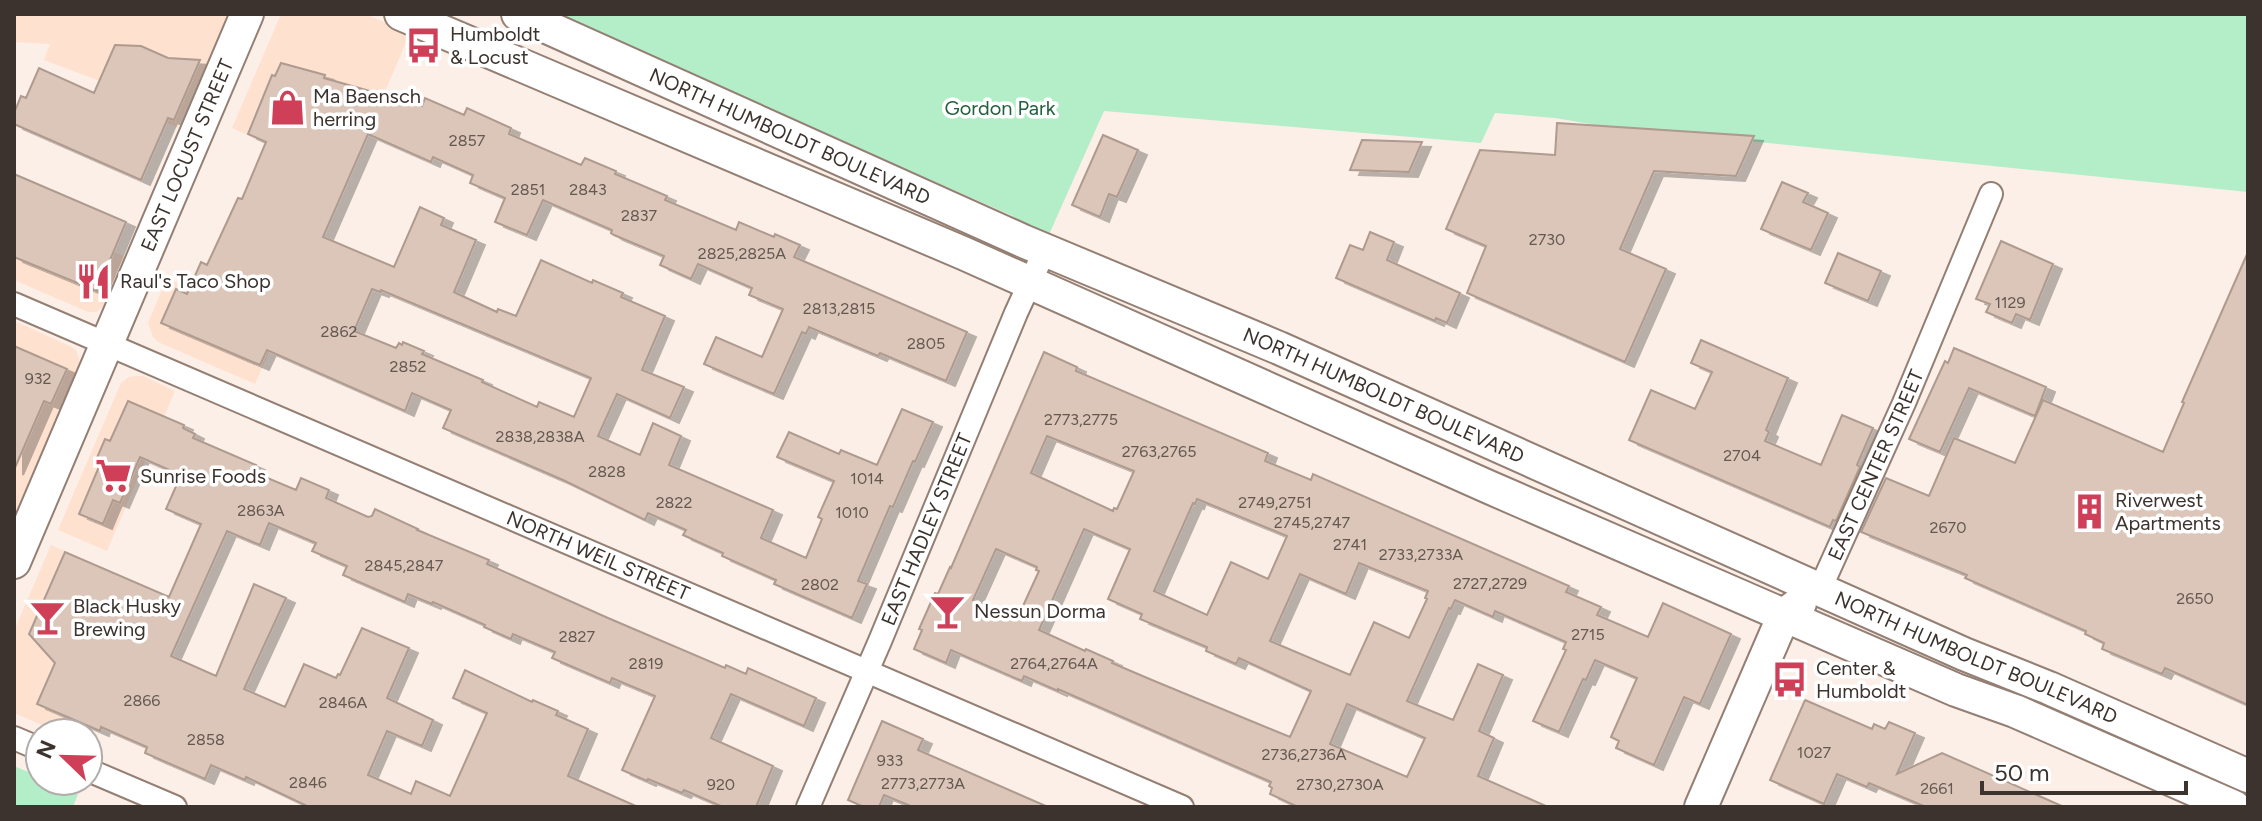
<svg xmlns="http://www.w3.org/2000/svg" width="2262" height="821" font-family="Figtree,sans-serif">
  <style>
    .built { fill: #fee1cf }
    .green { fill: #b4eec9 }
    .building { fill: #dbc6b9; stroke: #ae9a8e; stroke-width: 2; fill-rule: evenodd; filter: url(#shadow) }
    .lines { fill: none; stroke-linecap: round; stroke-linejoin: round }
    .street-casing { stroke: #937f73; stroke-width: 26 }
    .secondary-casing { stroke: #937f73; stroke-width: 36 }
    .street { stroke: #fff; stroke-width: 22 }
    .secondary { stroke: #fff; stroke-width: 32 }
    .labels { text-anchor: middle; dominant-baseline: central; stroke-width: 7; stroke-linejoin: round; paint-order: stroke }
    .number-label { font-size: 16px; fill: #645851 }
    .poi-label { font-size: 20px; fill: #3c332e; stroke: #fff; text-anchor: start }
    .park-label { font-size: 20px; fill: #23603f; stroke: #fff }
    .street-label { font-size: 20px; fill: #3c332e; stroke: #fff }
  </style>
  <defs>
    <filter id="shadow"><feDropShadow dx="9" dy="5" stdDeviation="0" flood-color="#0004"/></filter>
  </defs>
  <rect width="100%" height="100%" fill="#fcefe7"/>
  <path class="built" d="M 14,14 L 228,14 L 178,128 L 96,90 L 100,81 L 44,60 L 50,44 L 14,42 Z
    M 281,14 L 365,14 L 410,33 L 347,180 L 232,128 Z
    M 14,209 L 126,257 L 103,307 L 96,312 L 88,312 L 14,280 Z
    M 167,278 L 280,327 L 255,384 L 158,342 L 153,337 L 148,323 Z
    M 14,321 L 70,346 L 76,350 L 79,358 L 79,367 L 16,512 L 14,511 Z
    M 136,376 L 143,376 L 175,391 L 107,551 L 58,530 L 121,383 L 129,377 Z
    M 51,545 L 134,581 L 68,733 L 60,733 L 14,713 L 14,631 Z"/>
  <path class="green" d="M 551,14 L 2248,14 L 2248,192 L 1602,126 L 1555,118 L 1495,113 L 1481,143 L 1104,111 L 1047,239 L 1016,226 L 1013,216 Z
    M 14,766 L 40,777 L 40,781 L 48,781 L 78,794 L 73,807 L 14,807 Z"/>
  <path class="building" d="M 115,45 L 141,46 L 168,58 L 200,60 L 174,120 L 168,118 L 141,180 L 14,124 L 14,113 L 21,96 L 26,98 L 39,68 L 94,93 Z
    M 281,63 L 325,75 L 324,78 L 422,106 L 425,98 L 464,115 L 467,108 L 511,128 L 509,134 L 581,165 L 585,158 L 616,171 L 615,174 L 667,196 L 665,200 L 736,230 L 739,222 L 774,237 L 775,234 L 800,245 L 794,257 L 967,332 L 946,381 L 880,353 L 878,356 L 809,327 L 806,334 L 802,332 L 774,394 L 704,364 L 716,337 L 762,357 L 783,309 L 749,295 L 752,288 L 698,264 L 691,279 L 660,265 L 664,256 L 614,235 L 611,233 L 612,230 L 543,200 L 527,235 L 495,222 L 505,198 L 470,183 L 473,175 L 433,157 L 431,162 L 368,134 L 323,237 L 394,267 L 420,207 L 444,218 L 441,225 L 476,240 L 454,292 L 458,294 L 497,312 L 498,309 L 516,316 L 541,260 L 592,283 L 593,280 L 623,293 L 621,297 L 665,316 L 642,370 L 684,387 L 670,418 L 617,394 L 598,436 L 640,455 L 653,423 L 681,436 L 669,465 L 773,510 L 761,538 L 806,558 L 822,519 L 818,517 L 834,481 L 777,457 L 789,432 L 839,454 L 841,450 L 877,465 L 902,409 L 933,422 L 915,462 L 913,461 L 893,507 L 890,506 L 858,581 L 867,584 L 852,618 L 774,584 L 776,580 L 722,556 L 723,553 L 683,535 L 686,530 L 648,513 L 645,520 L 563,480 L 443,428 L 451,410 L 412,393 L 405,411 L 267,350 L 260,365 L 161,323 L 176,289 L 187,294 L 201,262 L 207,265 L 238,198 L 242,199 L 266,142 L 248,134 L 272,75 L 275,76 ZM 372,289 L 380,292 L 381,290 L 591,378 L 574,417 L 539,402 L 537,407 L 482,382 L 483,380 L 422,354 L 424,351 L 403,342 L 402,345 L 399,343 L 396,348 L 354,331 Z
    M 1557,123 L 1754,136 L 1736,176 L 1654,171 L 1620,249 L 1666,269 L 1625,362 L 1467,293 L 1486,246 L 1446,229 L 1480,150 L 1555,155 Z
    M 1103,135 L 1138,150 L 1117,197 L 1109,194 L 1100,217 L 1072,205 Z
    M 1362,140 L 1422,142 L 1409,172 L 1350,170 Z
    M 14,174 L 126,222 L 97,291 L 14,257 Z
    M 1782,182 L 1808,193 L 1803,202 L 1828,213 L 1811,250 L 1761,229 Z
    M 1370,232 L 1394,242 L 1387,260 L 1460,293 L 1447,323 L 1436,318 L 1435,321 L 1336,278 L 1350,245 L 1363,250 Z
    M 2001,241 L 2053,264 L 2030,320 L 2016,314 L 2012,323 L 1986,312 L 1990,304 L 1976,299 Z
    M 2248,252 L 2248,705 L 2165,668 L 2162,674 L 2102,649 L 2104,643 L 2085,634 L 2086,631 L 1965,578 L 1967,575 L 1861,532 L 1886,478 L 1929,496 L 1954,438 L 2015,463 L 2043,400 L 2163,452 L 2184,403 L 2182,402 Z
    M 1838,253 L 1881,271 L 1868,301 L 1825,283 Z
    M 1701,340 L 1788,378 L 1766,430 L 1769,432 L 1765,441 L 1821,465 L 1842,415 L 1873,428 L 1857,465 L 1860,467 L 1836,521 L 1833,520 L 1830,527 L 1629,440 L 1651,390 L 1695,409 L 1712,372 L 1691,363 Z
    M 14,346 L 67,369 L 51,404 L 44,401 L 14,470 Z
    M 1954,348 L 2046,387 L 2035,416 L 1969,388 L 1940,452 L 1909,439 L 1945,361 L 1948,363 Z
    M 1044,352 L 1077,367 L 1076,371 L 1268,453 L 1265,461 L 1311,480 L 1313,474 L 1569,586 L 1566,592 L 1601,607 L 1597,615 L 1648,637 L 1663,603 L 1731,634 L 1700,704 L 1684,697 L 1654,765 L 1616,748 L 1619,741 L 1611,737 L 1637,678 L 1595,660 L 1586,680 L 1583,679 L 1559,732 L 1533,721 L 1566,650 L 1563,649 L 1566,642 L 1495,611 L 1493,617 L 1455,600 L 1451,609 L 1449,608 L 1407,701 L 1453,720 L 1478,664 L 1503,675 L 1479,731 L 1494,738 L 1478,776 L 1548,807 L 1298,807 L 1270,794 L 1272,788 L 1269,786 L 1271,782 L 1058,689 L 1058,691 L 1024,676 L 1022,681 L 951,650 L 946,663 L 914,649 L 922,630 L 919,629 L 935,593 L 938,594 L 950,567 L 951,568 ZM 1047,436 L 1134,471 L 1117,509 L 1114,508 L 1113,511 L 1031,473 ZM 1197,499 L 1287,536 L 1268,579 L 1231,562 L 1207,615 L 1154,591 L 1193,503 L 1195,504 ZM 1084,529 L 1130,549 L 1108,599 L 1142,614 L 1140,619 L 1207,647 L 1206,651 L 1236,664 L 1239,658 L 1311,691 L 1290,737 L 1152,680 L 1112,663 L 1113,661 L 1086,649 L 1085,651 L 1039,630 ZM 996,549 L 1037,567 L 1036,570 L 1039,571 L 1017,619 L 973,600 ZM 1359,563 L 1428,591 L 1425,598 L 1427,599 L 1409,638 L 1374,622 L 1350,675 L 1270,641 L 1300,574 L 1346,594 ZM 1347,704 L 1425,738 L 1407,777 L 1330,744 Z
    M 128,401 L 184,425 L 183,428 L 195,434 L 193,438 L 256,465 L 253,472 L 296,490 L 301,478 L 329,490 L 326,498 L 368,517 L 372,516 L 375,509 L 418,529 L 417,530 L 489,560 L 487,564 L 608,618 L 725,668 L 726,665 L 746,674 L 748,668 L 816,698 L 804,726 L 731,694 L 711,738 L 773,766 L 756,807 L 723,807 L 684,790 L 682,793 L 648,779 L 647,781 L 622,770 L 655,696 L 612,678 L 610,683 L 552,658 L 555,652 L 513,634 L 511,639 L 484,627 L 485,625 L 433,602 L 432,604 L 408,594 L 405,602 L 343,575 L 347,566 L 312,551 L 316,543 L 269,523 L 260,545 L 227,531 L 171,656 L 216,676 L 254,584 L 286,598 L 244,689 L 285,707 L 304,664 L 336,678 L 338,674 L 340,675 L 362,628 L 409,648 L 387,698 L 433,720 L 422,746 L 387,731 L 368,775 L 411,794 L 416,781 L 450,796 L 487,713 L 453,698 L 465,670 L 532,702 L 533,700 L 558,711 L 556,715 L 588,729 L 568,776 L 638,807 L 309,807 L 246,777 L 245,780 L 211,765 L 205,779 L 145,753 L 147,747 L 101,727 L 100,731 L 37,704 L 55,663 L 29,634 L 65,552 L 169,597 L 201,524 L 166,509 L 181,475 L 140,457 L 120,503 L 113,500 L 103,524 L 79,514 L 101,462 L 96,460 L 105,439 L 110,441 Z
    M 1805,700 L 1872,729 L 1874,724 L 1885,729 L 1889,722 L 1915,733 L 1897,774 L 1942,753 L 2064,807 L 1926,807 L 1869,783 L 1867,787 L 1837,774 L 1824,804 L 1770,780 Z
    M 882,721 L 923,739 L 918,750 L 1048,807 L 913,807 L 884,795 L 879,807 L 864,807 L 848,800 Z"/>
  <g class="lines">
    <defs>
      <g id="street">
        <path id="s1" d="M 14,304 L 1182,807"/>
        <path id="s2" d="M 1820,589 L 1904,403 L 1991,194"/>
        <path d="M 14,738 L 40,749"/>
        <path d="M 88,770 L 175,807"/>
        <path id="s3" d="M 808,807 L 880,641 L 1016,313 L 1045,250"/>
      </g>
      <g id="secondary">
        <path d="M 401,14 L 963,253 L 1491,488 L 1956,690 L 2015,711 L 2234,807"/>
        <path id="s4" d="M 518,14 L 1023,241 L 1279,348 L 1964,654 L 2049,688 L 2248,776"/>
        <path id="s5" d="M 14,562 L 247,14"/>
        <path d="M 1701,807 L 1784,615 L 1800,603"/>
      </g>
    </defs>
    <use href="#street" class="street-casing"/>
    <use href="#secondary" class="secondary-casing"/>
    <use href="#street" class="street"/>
    <use href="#secondary" class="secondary"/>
  </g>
  <defs>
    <symbol id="bus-bare" viewBox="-9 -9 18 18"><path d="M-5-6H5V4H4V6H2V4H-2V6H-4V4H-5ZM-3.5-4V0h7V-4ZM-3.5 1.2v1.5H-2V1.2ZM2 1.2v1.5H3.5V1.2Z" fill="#cf3f58" stroke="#fff" stroke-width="2.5" paint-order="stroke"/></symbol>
    <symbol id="shop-bare" viewBox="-9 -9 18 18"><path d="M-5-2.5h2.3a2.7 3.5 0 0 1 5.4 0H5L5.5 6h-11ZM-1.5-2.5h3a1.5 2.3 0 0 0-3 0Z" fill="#cf3f58" stroke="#fff" stroke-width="2.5" paint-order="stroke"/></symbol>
    <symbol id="restaurant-bare" viewBox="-9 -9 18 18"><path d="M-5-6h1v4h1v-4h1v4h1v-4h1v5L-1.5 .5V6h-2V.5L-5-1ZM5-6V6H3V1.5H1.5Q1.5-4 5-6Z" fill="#cf3f58" stroke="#fff" stroke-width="2.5" paint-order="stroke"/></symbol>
    <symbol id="supermarket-bare" viewBox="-9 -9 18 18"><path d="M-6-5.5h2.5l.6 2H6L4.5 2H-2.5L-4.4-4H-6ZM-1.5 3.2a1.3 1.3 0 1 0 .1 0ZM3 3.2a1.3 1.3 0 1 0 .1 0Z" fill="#cf3f58" stroke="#fff" stroke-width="2.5" paint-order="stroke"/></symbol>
    <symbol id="building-bare" viewBox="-9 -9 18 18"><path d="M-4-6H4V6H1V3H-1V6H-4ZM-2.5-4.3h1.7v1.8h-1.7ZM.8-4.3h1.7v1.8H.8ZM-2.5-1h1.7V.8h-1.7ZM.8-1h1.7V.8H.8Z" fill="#cf3f58" stroke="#fff" stroke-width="2.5" paint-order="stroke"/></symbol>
    <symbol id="bar-bare" viewBox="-9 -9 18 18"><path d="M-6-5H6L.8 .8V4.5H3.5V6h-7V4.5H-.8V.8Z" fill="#cf3f58" stroke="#fff" stroke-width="2.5" paint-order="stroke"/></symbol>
  </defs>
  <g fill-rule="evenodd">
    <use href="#bus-bare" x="398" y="20" width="51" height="51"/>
    <use href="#shop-bare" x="262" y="82" width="51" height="51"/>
    <use href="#restaurant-bare" x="68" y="256" width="51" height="51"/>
    <use href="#supermarket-bare" x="88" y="450" width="51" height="51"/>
    <use href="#building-bare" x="2064" y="486" width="51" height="51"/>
    <use href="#bar-bare" x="922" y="586" width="51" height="51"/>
    <use href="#bar-bare" x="22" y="592" width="51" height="51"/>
    <use href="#bus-bare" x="1764" y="654" width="51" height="51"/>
  </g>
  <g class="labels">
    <g class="number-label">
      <text x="467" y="140">2857</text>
      <text x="528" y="189">2851</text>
      <text x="588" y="189">2843</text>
      <text x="639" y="215">2837</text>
      <text x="1547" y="239">2730</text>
      <text x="742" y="253">2825,2825A</text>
      <text x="2010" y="302">1129</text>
      <text x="839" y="308">2813,2815</text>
      <text x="339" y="331">2862</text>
      <text x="926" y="343">2805</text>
      <text x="408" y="366">2852</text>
      <text x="38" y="378">932</text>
      <text x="1081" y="419">2773,2775</text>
      <text x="540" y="436">2838,2838A</text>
      <text x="1159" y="451">2763,2765</text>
      <text x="1742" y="455">2704</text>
      <text x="607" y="471">2828</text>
      <text x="867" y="478">1014</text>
      <text x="674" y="502">2822</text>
      <text x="1275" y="502">2749,2751</text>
      <text x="261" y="510">2863A</text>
      <text x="852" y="512">1010</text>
      <text x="1312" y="522">2745,2747</text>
      <text x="1948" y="527">2670</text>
      <text x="1350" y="544">2741</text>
      <text x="1421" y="554">2733,2733A</text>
      <text x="404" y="565">2845,2847</text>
      <text x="1490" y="583">2727,2729</text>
      <text x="820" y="584">2802</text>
      <text x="2195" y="598">2650</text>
      <text x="1588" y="634">2715</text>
      <text x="577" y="636">2827</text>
      <text x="646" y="663">2819</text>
      <text x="1054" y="663">2764,2764A</text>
      <text x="142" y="700">2866</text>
      <text x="343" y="702">2846A</text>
      <text x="206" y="739">2858</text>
      <text x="1814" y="752">1027</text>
      <text x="1304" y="754">2736,2736A</text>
      <text x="890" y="760">933</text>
      <text x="308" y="782">2846</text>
      <text x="923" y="783">2773,2773A</text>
      <text x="721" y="784">920</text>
      <text x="1340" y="784">2730,2730A</text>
      <text x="1937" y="788">2661</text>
    </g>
    <g class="poi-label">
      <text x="450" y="34">Humboldt<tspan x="450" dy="23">&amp; Locust</tspan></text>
      <text x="313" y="96">Ma Baensch<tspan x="313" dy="23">herring</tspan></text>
      <text x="120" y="281">Raul's Taco Shop</text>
      <text x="140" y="476">Sunrise Foods</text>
      <text x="2115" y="500">Riverwest<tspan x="2115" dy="23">Apartments</tspan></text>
      <text x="73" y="606">Black Husky<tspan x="73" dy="23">Brewing</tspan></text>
      <text x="974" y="611">Nessun Dorma</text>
      <text x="1816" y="668">Center &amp;<tspan x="1816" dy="23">Humboldt</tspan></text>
    </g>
    <g class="park-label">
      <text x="1000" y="108">Gordon Park</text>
    </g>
    <g class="street-label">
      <text stroke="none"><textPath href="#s4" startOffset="298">NORTH HUMBOLDT BOULEVARD</textPath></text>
      <text stroke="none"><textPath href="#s5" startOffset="442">EAST LOCUST STREET</textPath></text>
      <text stroke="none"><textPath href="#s4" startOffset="946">NORTH HUMBOLDT BOULEVARD</textPath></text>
      <text stroke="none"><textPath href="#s2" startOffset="136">EAST CENTER STREET</textPath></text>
      <text stroke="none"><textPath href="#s3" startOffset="302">EAST HADLEY STREET</textPath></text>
      <text stroke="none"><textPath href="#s1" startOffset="636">NORTH WEIL STREET</textPath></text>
      <text stroke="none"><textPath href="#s4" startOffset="1594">NORTH HUMBOLDT BOULEVARD</textPath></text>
    </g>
  </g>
  <rect width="2262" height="821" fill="none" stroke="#3c332e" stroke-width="32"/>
  <g transform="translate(64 757) rotate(293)"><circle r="38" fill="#ffffff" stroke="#b1adab" stroke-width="2"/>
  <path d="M0-6L14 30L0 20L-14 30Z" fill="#cf3f58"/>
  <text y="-12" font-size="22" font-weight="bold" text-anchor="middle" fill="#3c332e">N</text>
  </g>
  <path d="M1982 781v12h204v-12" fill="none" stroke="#3c332e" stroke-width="4"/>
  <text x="1994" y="781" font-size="24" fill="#3c332e" stroke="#ffffff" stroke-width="6" paint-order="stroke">50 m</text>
</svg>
